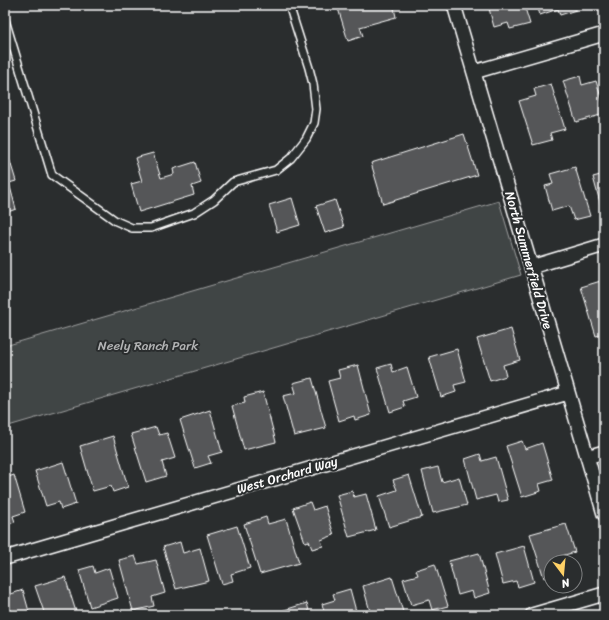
<svg xmlns="http://www.w3.org/2000/svg" width="609" height="620" font-family="Sriracha,sans-serif">
  <style>
    .green { fill: #414445; stroke: #a0a2a2 }
    .building { fill: #555758; stroke: #fff }
    .lines { fill: none; stroke-linecap: round; stroke-linejoin: round }
    .lane-casing { stroke: #fff; stroke-width: 10 }
    .street-casing { stroke: #fff; stroke-width: 16 }
    .lane { stroke: #2a2d2e; stroke-width: 7 }
    .street { stroke: #2a2d2e; stroke-width: 13 }
    .labels { text-anchor: middle; dominant-baseline: central; stroke-width: 4; stroke-linejoin: round; paint-order: stroke }
    .street-label { font-size: 13px; fill: #fff; stroke: #2a2d2e }
    .park-label { font-size: 13px; fill: #b3b4b5; stroke: #2a2d2e }
  </style>
  <rect width="100%" height="100%" fill="#2a2d2e"/>
  <filter id="ink" filterUnits="userSpaceOnUse"><feTurbulence type="fractalNoise" baseFrequency=".025" numOctaves="2"/><feDisplacementMap in="SourceGraphic" scale="8" xChannelSelector="R" yChannelSelector="G"/><feConvolveMatrix kernelMatrix="1 2 1 2 8 2 1 2 1" color-interpolation-filters="sRGB"/></filter>
  <g filter="url(#ink)">
    <path class="green" d="M 499,201 L 521,275 L 5,427 L 5,346 Z"/>
    <path class="building" d="M 337,5 L 405,5 L 394,8 L 396,17 L 360,27 L 363,36 L 348,41 Z
      M 488,5 L 524,5 L 530,24 L 510,29 L 508,23 L 494,27 Z
      M 537,5 L 574,5 L 576,10 L 560,15 L 558,9 L 540,15 Z
      M 580,76 L 582,85 L 596,81 L 604,107 L 604,114 L 576,122 L 563,81 Z
      M 551,84 L 565,129 L 550,133 L 552,140 L 533,145 L 519,101 L 536,96 L 534,89 Z
      M 464,134 L 477,175 L 383,204 L 371,163 Z
      M 5,145 L 16,181 L 9,183 L 16,209 L 5,213 Z
      M 153,153 L 161,178 L 174,174 L 173,169 L 195,162 L 201,183 L 192,186 L 194,195 L 139,212 L 131,184 L 142,181 L 135,158 Z
      M 575,167 L 590,216 L 574,220 L 569,206 L 552,211 L 545,186 L 553,184 L 550,174 Z
      M 604,174 L 604,205 L 601,206 L 593,177 Z
      M 292,198 L 300,225 L 277,232 L 269,205 Z
      M 335,200 L 344,227 L 325,233 L 316,206 Z
      M 604,280 L 604,325 L 602,326 L 604,334 L 596,336 L 581,287 Z
      M 511,329 L 520,360 L 503,365 L 506,376 L 490,381 L 477,339 Z
      M 457,349 L 466,382 L 454,385 L 456,392 L 441,397 L 429,357 Z
      M 391,364 L 393,372 L 407,367 L 416,397 L 403,401 L 405,407 L 390,412 L 377,368 Z
      M 358,365 L 371,415 L 355,420 L 354,416 L 339,421 L 328,381 L 340,378 L 338,370 Z
      M 604,366 L 604,386 L 599,367 Z
      M 312,378 L 326,428 L 294,436 L 283,396 L 296,393 L 293,383 Z
      M 263,392 L 276,442 L 244,450 L 232,406 L 245,403 L 244,397 Z
      M 210,410 L 222,452 L 208,456 L 211,463 L 195,468 L 180,420 Z
      M 156,427 L 159,435 L 167,433 L 175,458 L 162,462 L 166,476 L 146,482 L 131,434 Z
      M 113,436 L 128,487 L 113,492 L 111,486 L 93,491 L 80,446 Z
      M 522,441 L 525,449 L 542,443 L 553,480 L 539,484 L 541,491 L 522,497 L 506,446 Z
      M 480,454 L 482,461 L 496,457 L 508,500 L 498,502 L 496,495 L 476,500 L 465,459 Z
      M 63,462 L 76,504 L 61,509 L 59,502 L 46,506 L 35,471 Z
      M 438,467 L 442,482 L 459,477 L 467,505 L 433,513 L 422,471 Z
      M 14,475 L 25,512 L 13,516 L 15,522 L 5,525 L 5,478 Z
      M 409,475 L 422,517 L 389,527 L 379,496 L 397,490 L 393,480 Z
      M 352,491 L 354,497 L 366,494 L 376,530 L 349,537 L 337,495 Z
      M 310,502 L 313,510 L 325,506 L 334,535 L 321,540 L 323,546 L 312,549 L 309,541 L 305,542 L 293,508 Z
      M 266,517 L 268,524 L 286,519 L 299,563 L 260,574 L 244,524 Z
      M 566,524 L 575,552 L 558,557 L 560,562 L 551,562 L 551,576 L 544,578 L 530,534 Z
      M 237,526 L 250,568 L 231,574 L 233,581 L 222,584 L 207,535 Z
      M 180,542 L 183,553 L 200,548 L 209,581 L 176,589 L 163,547 Z
      M 524,546 L 534,582 L 518,587 L 516,581 L 503,584 L 495,554 Z
      M 479,553 L 490,593 L 474,598 L 472,591 L 458,595 L 449,561 Z
      M 135,556 L 138,564 L 156,560 L 165,593 L 152,597 L 154,606 L 133,611 L 119,560 Z
      M 435,564 L 448,606 L 432,610 L 429,600 L 411,605 L 403,579 L 418,575 L 416,570 Z
      M 93,566 L 95,573 L 109,568 L 118,598 L 90,607 L 79,570 Z
      M 65,577 L 77,615 L 45,615 L 35,586 Z
      M 392,577 L 404,615 L 371,615 L 363,586 Z
      M 350,589 L 357,615 L 325,615 L 322,604 L 335,600 L 333,594 Z
      M 23,590 L 30,615 L 5,615 L 5,596 Z
      M 307,603 L 310,615 L 268,615 Z"/>
    <g class="lines">
      <defs>
        <path id="lane" d="M 5,20 L 52,175 L 116,221 L 132,228 L 151,228 L 194,213 L 214,200 L 233,182 L 276,170 L 291,158 L 306,139 L 314,123 L 316,109 L 313,84 L 309,68 L 289,5"/>
        <path id="street" d="M 454,5 L 604,514
          M 474,72 L 604,34
          M 531,267 L 604,245
          M 587,457 L 604,452
          M 5,558 L 568,393
          M 532,615 L 604,594"/>
      </defs>
      <use href="#lane" class="lane-casing"/>
      <use href="#street" class="street-casing"/>
      <use href="#lane" class="lane"/>
      <use href="#street" class="street"/>
    </g>
  </g>
  <g class="labels">
    <g class="street-label">
      <text transform="translate(529 260) rotate(74)">North Summerfield Drive</text>
      <text transform="translate(287 475) rotate(-16)">West Orchard Way</text>
    </g>
    <g class="park-label">
      <text x="148" y="345">Neely Ranch Park</text>
    </g>
  </g>
  <rect width="609" height="620" fill="none" stroke="#2a2d2e" stroke-width="20"/>
  <rect x="10" y="10" width="589" height="600" fill="none" stroke="#fff" stroke-width="1.5" filter="url(#ink)"/>
  <g transform="translate(563 574) rotate(164)"><circle r="19" fill="#2a2d2e" stroke="#7f8182"/>
  <path d="M0-3L7 15L0 10L-7 15Z" fill="#ffd166"/>
  <text y="-6" font-size="11" font-weight="bold" text-anchor="middle" fill="#ffffff">N</text>
  </g>
</svg>
